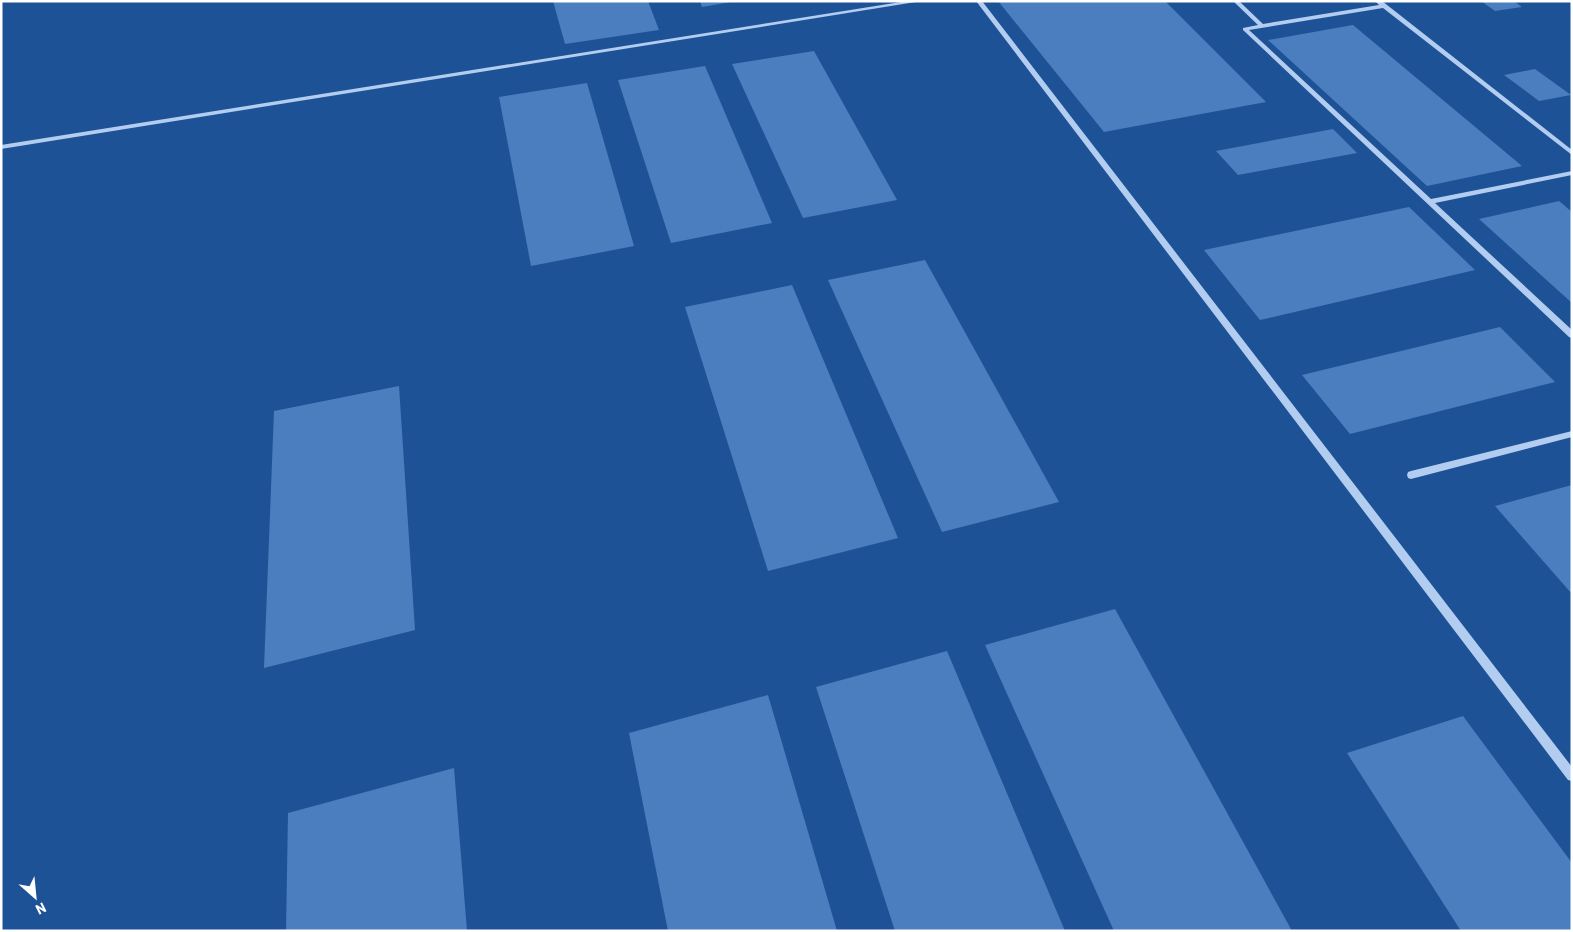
<svg xmlns="http://www.w3.org/2000/svg" width="1573" height="932" font-family="Barlow,sans-serif">
  <style>
    .building { fill: #4a7ebf }
    .lines { fill: none; stroke-linecap: round; stroke-linejoin: round }
    .minor { fill: #b2cdef; fill-rule: evenodd }
  </style>
  <rect width="100%" height="100%" fill="#1d5297"/>
  <path class="building" d="M 553,1 L 648,1 L 659,30 L 565,44 Z
    M 700,1 L 731,1 L 731,2 L 702,7 Z
    M 998,1 L 1165,1 L 1266,102 L 1104,132 Z
    M 1481,1 L 1514,1 L 1522,7 L 1495,11 Z
    M 1353,25 L 1522,166 L 1427,186 L 1268,40 Z
    M 814,51 L 897,200 L 803,218 L 732,64 Z
    M 705,66 L 772,223 L 671,243 L 618,80 Z
    M 1535,69 L 1571,95 L 1539,101 L 1504,75 Z
    M 587,83 L 634,246 L 531,266 L 499,97 Z
    M 1333,129 L 1357,153 L 1238,175 L 1216,151 Z
    M 1559,201 L 1572,212 L 1572,303 L 1479,219 Z
    M 1409,207 L 1475,270 L 1260,320 L 1204,250 Z
    M 925,260 L 1059,502 L 942,532 L 828,280 Z
    M 792,285 L 898,538 L 768,571 L 685,307 Z
    M 1500,327 L 1555,382 L 1350,434 L 1302,375 Z
    M 399,386 L 415,630 L 264,668 L 274,411 Z
    M 1572,485 L 1572,594 L 1495,506 Z
    M 1115,609 L 1292,931 L 1114,931 L 985,645 Z
    M 947,651 L 1065,931 L 895,931 L 816,687 Z
    M 768,695 L 837,931 L 668,931 L 629,733 Z
    M 1463,716 L 1572,863 L 1572,931 L 1461,931 L 1347,753 Z
    M 454,768 L 467,931 L 286,931 L 288,813 Z"/>
  <g class="lines">
    <path class="minor" d="M 907,1 L 922,1 L 1,149 L 1,145 Z
      M 976,1 L 982,1 L 1572,767 L 1572,781 L 1568,780 Z
      M 1233,1 L 1239,1 L 1263,24 L 1379,5 L 1375,1 L 1382,1 L 1572,150 L 1572,155 L 1383,8 L 1249,30 L 1431,199 L 1572,171 L 1572,175 L 1435,203 L 1572,330 L 1572,338 L 1569,337 L 1243,30 L 1243,28 L 1258,25 Z
      M 1572,431 L 1572,437 L 1411,479 L 1408,478 L 1407,475 L 1408,472 L 1411,471 Z"/>
  </g>
  <rect width="1573" height="932" fill="none" stroke="#ffffff" stroke-width="5"/>
  <g transform="translate(35 897) rotate(153)" stroke="#1d5297" stroke-width="4" paint-order="stroke">
  <path d="M0-4L9 19L0 12L-9 19Z" fill="#ffffff"/>
  <text y="-8" font-size="14" font-weight="bold" text-anchor="middle" fill="#ffffff">N</text>
  </g>
</svg>
